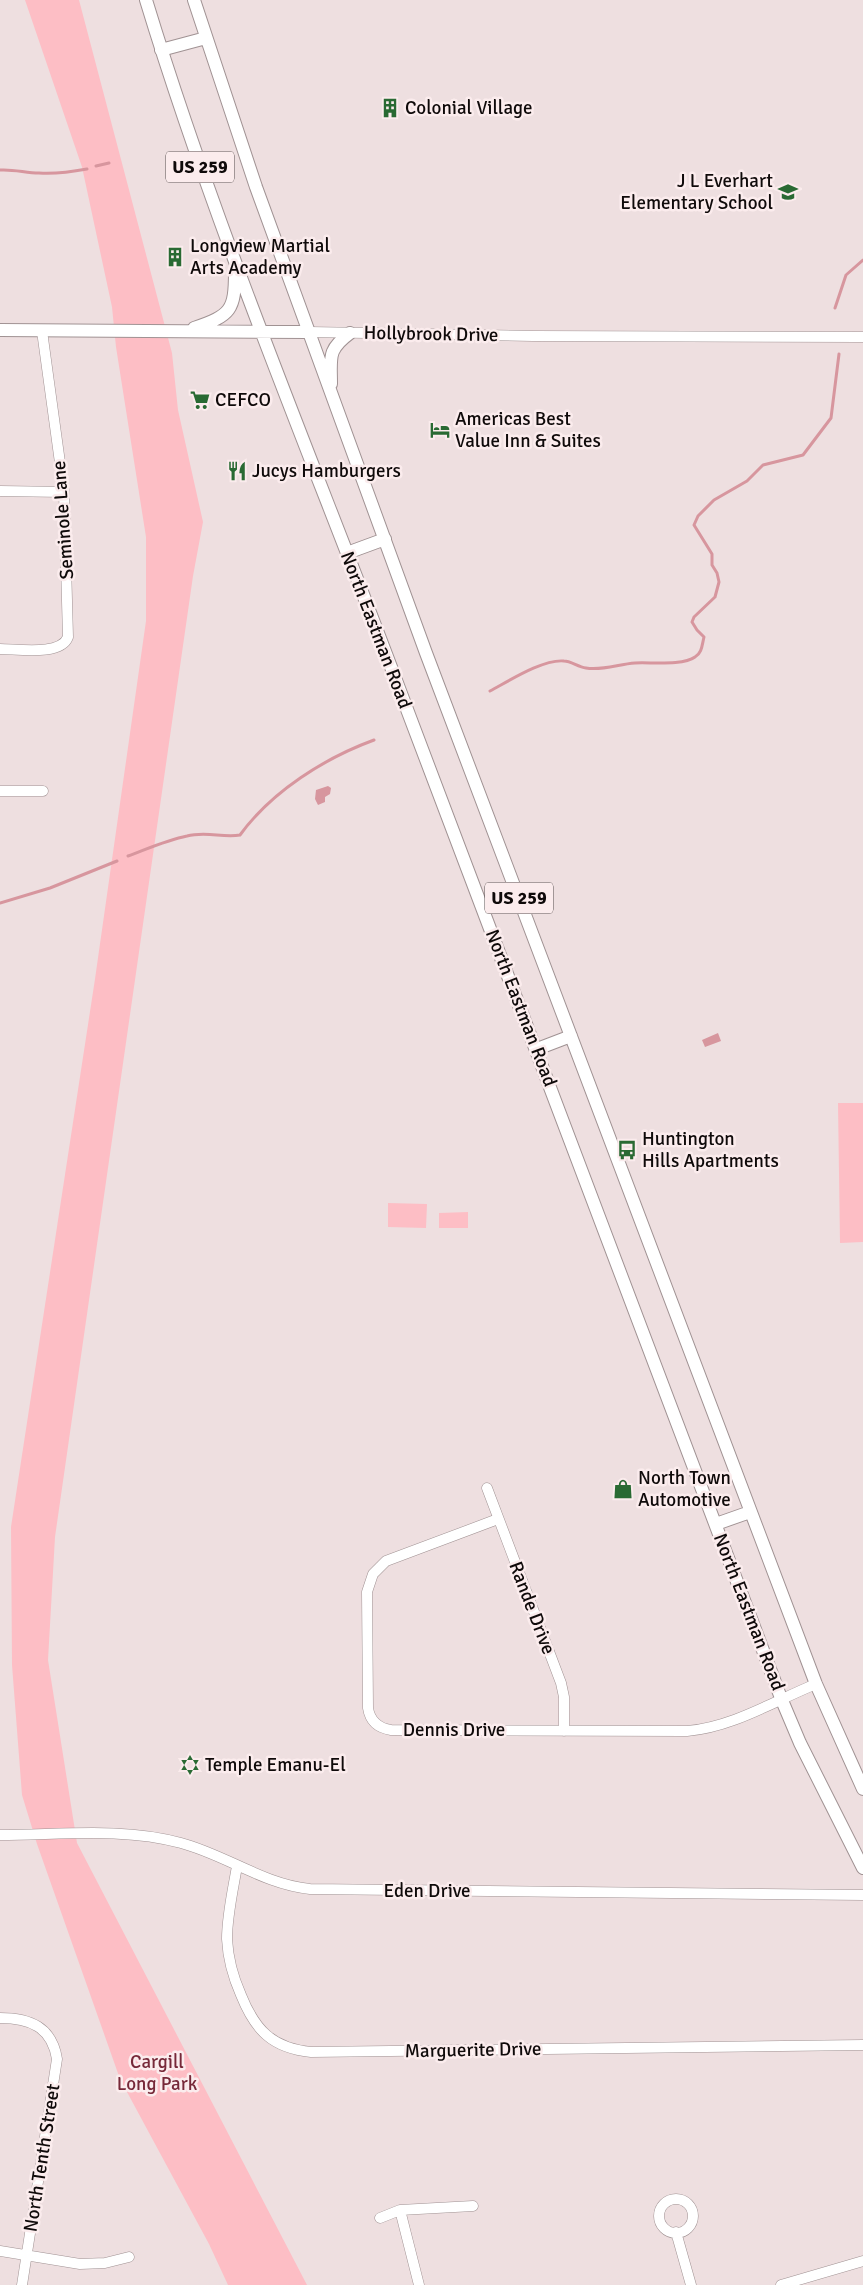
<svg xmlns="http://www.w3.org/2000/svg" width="863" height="2285" font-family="Signika,sans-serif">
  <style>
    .green { fill: #fdbec5 }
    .water { fill: #d7969e }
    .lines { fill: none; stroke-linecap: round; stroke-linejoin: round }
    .stream { stroke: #d7969e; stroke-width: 3 }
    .minor-casing { stroke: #a09293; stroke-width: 11 }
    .major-casing { stroke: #a09293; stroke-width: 14 }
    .minor { stroke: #fff; stroke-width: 10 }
    .major { stroke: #fff; stroke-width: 12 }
    .labels { text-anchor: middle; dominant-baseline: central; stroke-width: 5; stroke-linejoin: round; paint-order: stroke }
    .shield { fill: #fbeced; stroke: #564e4e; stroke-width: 1 }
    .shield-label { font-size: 18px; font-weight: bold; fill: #0f0a0a }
    .poi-label { font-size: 19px; fill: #0f0a0a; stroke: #fbeced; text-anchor: start }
    .street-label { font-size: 19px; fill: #0f0a0a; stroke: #fbeced }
    .park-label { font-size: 19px; fill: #772939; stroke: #fbeced }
  </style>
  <rect width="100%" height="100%" fill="#eedfe0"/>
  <path class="green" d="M 25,0 L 79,0 L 172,353 L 178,410 L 203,522 L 193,576 L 55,1537 L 48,1660 L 77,1843 L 307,2285 L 228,2285 L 209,2244 L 120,2079 L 37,1844 L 22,1795 L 12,1665 L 11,1527 L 95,979 L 146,621 L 146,537 L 116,347 L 112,307 L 82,167 Z
    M 838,1103 L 863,1103 L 863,1242 L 840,1243 Z
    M 388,1203 L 427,1204 L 426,1228 L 388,1227 Z
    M 468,1212 L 468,1228 L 439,1228 L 439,1213 Z"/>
  <path class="water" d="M 328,786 L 331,788 L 330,794 L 325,797 L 325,802 L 318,805 L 315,799 L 316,790 Z
    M 718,1033 L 721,1041 L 705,1047 L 702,1040 Z"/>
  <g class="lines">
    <path class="stream" d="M 96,166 L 109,163
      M 0,170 C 14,169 26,173 39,173 C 55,174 71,172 87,169
      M 835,308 L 846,275 L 863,260
      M 490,691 C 509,681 543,659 564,661 C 571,661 578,667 586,668 C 602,671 619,664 635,663 C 650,662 683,666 695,657 C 702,653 702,645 704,637 L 697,630 L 692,622 L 694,617 L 715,597 L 719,582 L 717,573 L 712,565 L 712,554 L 694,525 L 698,516 L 714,500 L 747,481 L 763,465 L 803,455 L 831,418 L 839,354
      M 128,856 C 147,849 167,840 187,836 C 206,831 223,838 240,835 C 272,791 325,758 374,740
      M 0,903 L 50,888 L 117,861"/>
    <defs>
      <path id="minor" d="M 309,332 L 533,336 L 863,337
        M 0,491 L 64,492
        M 0,649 C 18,649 61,656 68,637 L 64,492 L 42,331
        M 0,791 L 43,791
        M 487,1488 L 561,1683 L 564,1697 L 564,1731
        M 498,1519 L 386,1561 L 373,1574 L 367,1592 L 368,1708 C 370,1721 378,1728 391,1730 L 687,1731 C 733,1727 774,1701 816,1684
        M 0,1835 C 60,1835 123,1827 181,1843 C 226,1855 263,1884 310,1889 L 863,1895
        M 237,1866 C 233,1890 227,1915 227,1939 C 228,1959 233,1977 241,1995 C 255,2030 272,2048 311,2052 L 863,2045
        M 0,2018 C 30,2018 52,2027 57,2059 L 22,2285
        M659 2216a17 17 0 1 1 34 0a17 17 0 1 1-34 0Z
        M 380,2218 L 400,2210
        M 676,2232 L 691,2285
        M 0,2251 L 80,2264 L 105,2263 L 129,2257
        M 419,2285 L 400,2210 L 473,2206
        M 781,2285 L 863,2261"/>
      <path id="major" d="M 146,0 C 216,230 309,451 394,675 C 525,1016 653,1357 781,1698 L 800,1743 L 863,1868
        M 194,0 L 256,187 L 426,653 L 816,1684 L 863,1789
        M 161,50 L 206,38
        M 194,328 C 231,315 235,311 235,271
        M 0,330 L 309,332
        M 331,384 C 331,357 327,350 350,333
        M 347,553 L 385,539
        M 537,1049 L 571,1036
        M 716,1524 L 750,1512"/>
    </defs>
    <use href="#minor" class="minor-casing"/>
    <use href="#major" class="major-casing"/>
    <use href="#minor" class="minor"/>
    <use href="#major" class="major"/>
  </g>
  <defs>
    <symbol id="building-bare" viewBox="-9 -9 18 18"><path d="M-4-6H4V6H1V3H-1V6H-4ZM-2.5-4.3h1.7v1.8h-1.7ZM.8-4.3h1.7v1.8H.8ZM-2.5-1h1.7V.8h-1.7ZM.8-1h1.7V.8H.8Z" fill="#296a33" stroke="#fbeced" stroke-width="2.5" paint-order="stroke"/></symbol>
    <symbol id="school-bare" viewBox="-9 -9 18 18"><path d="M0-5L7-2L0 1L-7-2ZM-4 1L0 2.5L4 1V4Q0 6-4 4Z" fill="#296a33" stroke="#fbeced" stroke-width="2.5" paint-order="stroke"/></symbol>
    <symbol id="supermarket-bare" viewBox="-9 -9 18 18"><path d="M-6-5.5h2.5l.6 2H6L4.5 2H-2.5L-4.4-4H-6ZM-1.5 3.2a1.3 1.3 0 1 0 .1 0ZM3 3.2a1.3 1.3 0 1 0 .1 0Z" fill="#296a33" stroke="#fbeced" stroke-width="2.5" paint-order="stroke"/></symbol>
    <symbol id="hotel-bare" viewBox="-9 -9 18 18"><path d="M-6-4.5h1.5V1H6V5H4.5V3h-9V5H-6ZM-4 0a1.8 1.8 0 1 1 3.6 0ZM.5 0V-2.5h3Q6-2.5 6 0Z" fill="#296a33" stroke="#fbeced" stroke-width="2.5" paint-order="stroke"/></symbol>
    <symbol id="restaurant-bare" viewBox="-9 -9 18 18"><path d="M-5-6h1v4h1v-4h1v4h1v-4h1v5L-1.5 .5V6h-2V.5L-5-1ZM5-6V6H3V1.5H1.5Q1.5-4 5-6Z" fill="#296a33" stroke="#fbeced" stroke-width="2.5" paint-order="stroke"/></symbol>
    <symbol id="bus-bare" viewBox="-9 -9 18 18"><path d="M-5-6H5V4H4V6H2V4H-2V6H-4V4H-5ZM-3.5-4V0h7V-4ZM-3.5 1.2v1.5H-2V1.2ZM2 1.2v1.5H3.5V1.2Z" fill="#296a33" stroke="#fbeced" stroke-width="2.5" paint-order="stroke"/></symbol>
    <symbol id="shop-bare" viewBox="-9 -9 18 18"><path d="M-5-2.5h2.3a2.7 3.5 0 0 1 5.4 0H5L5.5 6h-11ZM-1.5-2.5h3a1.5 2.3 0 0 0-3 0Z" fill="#296a33" stroke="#fbeced" stroke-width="2.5" paint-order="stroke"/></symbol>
    <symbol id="synagogue-bare" viewBox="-9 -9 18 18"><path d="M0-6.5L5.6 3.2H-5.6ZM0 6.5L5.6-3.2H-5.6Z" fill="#296a33" stroke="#fbeced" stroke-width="2.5" paint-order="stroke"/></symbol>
  </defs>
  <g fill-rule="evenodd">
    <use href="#building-bare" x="376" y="94" width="28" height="28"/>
    <use href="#school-bare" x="774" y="178" width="28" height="28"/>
    <use href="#building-bare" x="161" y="243" width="28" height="28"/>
    <use href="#supermarket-bare" x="186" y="386" width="28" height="28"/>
    <use href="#hotel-bare" x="426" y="416" width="28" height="28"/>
    <use href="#restaurant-bare" x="223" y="457" width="28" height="28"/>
    <use href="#bus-bare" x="613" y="1136" width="28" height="28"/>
    <use href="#shop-bare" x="609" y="1475" width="28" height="28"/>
    <use href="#synagogue-bare" x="176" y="1751" width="28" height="28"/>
  </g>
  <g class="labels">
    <g class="shield">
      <rect x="166" y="151.5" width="68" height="31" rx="4"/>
      <rect x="485" y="882.5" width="68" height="31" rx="4"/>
    </g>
    <g class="shield-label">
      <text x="200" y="167">US 259</text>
      <text x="519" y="898">US 259</text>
    </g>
    <g class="poi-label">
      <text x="405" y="108">Colonial Village</text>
      <text x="773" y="181" text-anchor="end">J L Everhart<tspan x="773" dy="22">Elementary School</tspan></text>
      <text x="190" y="246">Longview Martial<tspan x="190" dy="22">Arts Academy</tspan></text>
      <text x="215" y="400">CEFCO</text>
      <text x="455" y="419">Americas Best<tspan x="455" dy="22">Value Inn &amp; Suites</tspan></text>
      <text x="252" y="471">Jucys Hamburgers</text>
      <text x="642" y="1139">Huntington<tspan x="642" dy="22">Hills Apartments</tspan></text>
      <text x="638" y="1478">North Town<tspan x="638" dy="22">Automotive</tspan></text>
      <text x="205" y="1765">Temple Emanu-El</text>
    </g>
    <g class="street-label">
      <text transform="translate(431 334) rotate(1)">Hollybrook Drive</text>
      <text transform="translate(63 520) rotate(-94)">Seminole Lane</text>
      <text transform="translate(376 630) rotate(69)">North Eastman Road</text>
      <text transform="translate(521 1008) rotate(69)">North Eastman Road</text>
      <text transform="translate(532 1608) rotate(69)">Rande Drive</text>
      <text transform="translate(749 1612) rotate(69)">North Eastman Road</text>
      <text x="454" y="1730">Dennis Drive</text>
      <text x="427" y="1891">Eden Drive</text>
      <text transform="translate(473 2050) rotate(-1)">Marguerite Drive</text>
      <text transform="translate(42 2158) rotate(-81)">North Tenth Street</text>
    </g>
    <g class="park-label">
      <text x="157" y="2062">Cargill<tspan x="157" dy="22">Long Park</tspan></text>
    </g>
  </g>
</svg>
